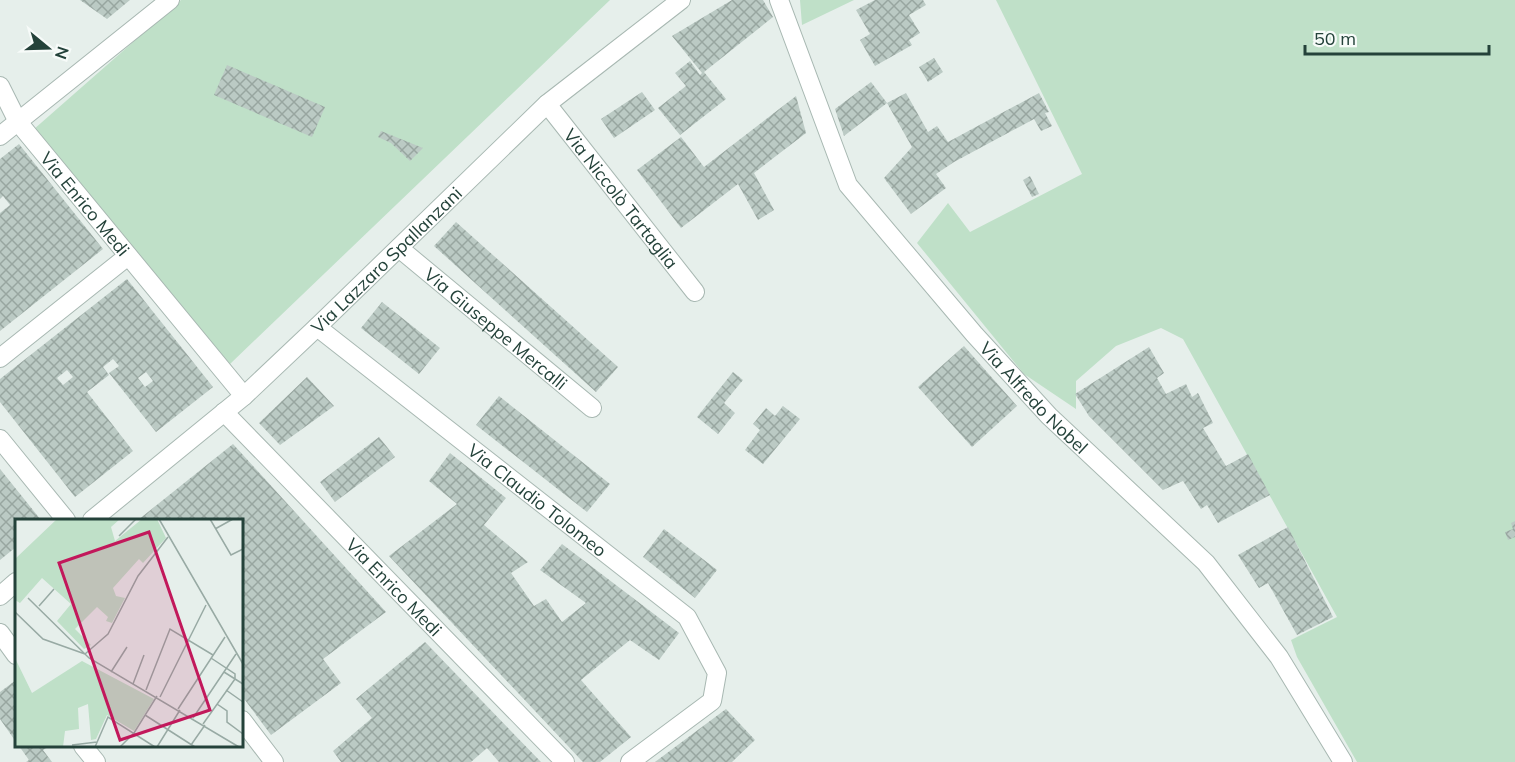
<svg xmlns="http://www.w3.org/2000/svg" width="1515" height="762" font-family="Mulish,sans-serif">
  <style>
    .green { fill: #bfe0c8 }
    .building { fill: url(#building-cross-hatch); fill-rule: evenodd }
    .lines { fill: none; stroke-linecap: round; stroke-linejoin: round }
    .street-casing { stroke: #a8b8b2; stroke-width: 20 }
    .street { stroke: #fff; stroke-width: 18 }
    .labels { text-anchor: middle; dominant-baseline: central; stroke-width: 5; stroke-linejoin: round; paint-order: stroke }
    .street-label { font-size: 18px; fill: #24423a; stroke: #f7fbf9 }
    .inset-road { fill: none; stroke: #98aaa4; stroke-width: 1.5 }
    .view { fill: #c2185b; fill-opacity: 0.15; stroke: #c2185b; stroke-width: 3 }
    .inset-edge { fill: none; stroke: #24423a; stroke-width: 3 }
  </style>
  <defs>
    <pattern id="building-cross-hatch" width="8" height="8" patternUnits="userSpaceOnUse" patternTransform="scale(1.5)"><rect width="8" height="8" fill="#bbcac4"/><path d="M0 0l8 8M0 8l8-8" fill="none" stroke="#98a6a0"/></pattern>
  </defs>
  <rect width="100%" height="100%" fill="#e6efeb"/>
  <path class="green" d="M 181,0 L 610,0 L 230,364 L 33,130 Z
    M 800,0 L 854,0 L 802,25 Z
    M 996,0 L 1515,0 L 1515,762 L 1357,762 L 1297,657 L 1291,640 L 1337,617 L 1183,339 L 1161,328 L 1116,346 L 1076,381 L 1076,409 L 1024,374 L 917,243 L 948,203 L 970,232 L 1082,174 Z"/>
  <path class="building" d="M 80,0 L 130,0 L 107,19 Z
    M 732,0 L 763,0 L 773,17 L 704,72 L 726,99 L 680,135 L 658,108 L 686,86 L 675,73 L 690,61 L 700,75 L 702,73 L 672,36 Z
    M 875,0 L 923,0 L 926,5 L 909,15 L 920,33 L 909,40 L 912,45 L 875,66 L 860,40 L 870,34 L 856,10 Z
    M 934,58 L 943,72 L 928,82 L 919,67 Z
    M 227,65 L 325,107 L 312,137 L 214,95 Z
    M 871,82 L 887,103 L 844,136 L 835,109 Z
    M 642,92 L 655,110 L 614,138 L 601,119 Z
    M 906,93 L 928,132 L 937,126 L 948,142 L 1039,93 L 1049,112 L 1045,113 L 1052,126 L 1041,131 L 1034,119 L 954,162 L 936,174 L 946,188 L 911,214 L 884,178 L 912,147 L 887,103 Z
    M 796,96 L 806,133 L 754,173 L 774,210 L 758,220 L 738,184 L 681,228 L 637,170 L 681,137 L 704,167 Z
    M 381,131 L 423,148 L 410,161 L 391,143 L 378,137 Z
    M 19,144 L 103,249 L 0,331 L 0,213 L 10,205 L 3,196 L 0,199 L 0,159 Z
    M 1030,176 L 1039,194 L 1032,197 L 1023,180 Z
    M 456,222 L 618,367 L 596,392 L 434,246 Z
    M 127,279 L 213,387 L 156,432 L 109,373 L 119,366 L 113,359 L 103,367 L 109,375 L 87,392 L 133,451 L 75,497 L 0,402 L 0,379 ZM 67,370 L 73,377 L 63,385 L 57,378 ZM 146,372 L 153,381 L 145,387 L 138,378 Z
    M 382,302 L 440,348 L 419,374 L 361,328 Z
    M 964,346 L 1017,406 L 972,447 L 918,387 Z
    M 1149,347 L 1164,373 L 1157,378 L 1166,394 L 1186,384 L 1192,397 L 1198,393 L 1213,423 L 1203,428 L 1226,466 L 1248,454 L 1270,495 L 1218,523 L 1207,505 L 1201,509 L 1183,481 L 1163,490 L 1089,416 L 1075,394 Z
    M 733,372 L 743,380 L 724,403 L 735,413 L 718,434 L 697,417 Z
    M 307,377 L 334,406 L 280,445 L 259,423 Z
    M 499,396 L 610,484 L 587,512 L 476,425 Z
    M 783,406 L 800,419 L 763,464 L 745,450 L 760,430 L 753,424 L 766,408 L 775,416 Z
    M 379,437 L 395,457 L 335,502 L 320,482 Z
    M 233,444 L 386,612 L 323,659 L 341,683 L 271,735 L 242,696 L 242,520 L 138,520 Z
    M 450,453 L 506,498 L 484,525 L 528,562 L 511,573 L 534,606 L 546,599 L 562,622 L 586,603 L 540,570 L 562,544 L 679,633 L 659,660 L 630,640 L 581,680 L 631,737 L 600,762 L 583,762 L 389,556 L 457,504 L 429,481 Z
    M 0,469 L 41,520 L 16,520 L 16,547 L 0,560 Z
    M 1515,521 L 1515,537 L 1508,540 L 1505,532 L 1513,529 L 1511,523 Z
    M 1288,527 L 1333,617 L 1297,635 L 1268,583 L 1259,588 L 1238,555 Z
    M 664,529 L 717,570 L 695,598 L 643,557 Z
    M 425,642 L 453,671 L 541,762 L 499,762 L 487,748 L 471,762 L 341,762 L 333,751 L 372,718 L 356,699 Z
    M 16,680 L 16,742 L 0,719 L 0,692 Z
    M 726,709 L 755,740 L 732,762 L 655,762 Z
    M 19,746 L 50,746 L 43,750 L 52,762 L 26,762 L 29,760 Z"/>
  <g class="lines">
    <defs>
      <g id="street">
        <path id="s1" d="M 779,0 L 848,185 L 974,334 L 1049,416 L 1206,563 L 1279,657 L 1343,762"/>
        <path id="s2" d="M 0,86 L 18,122 L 244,396"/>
        <path id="s3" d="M 547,104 L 695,292"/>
        <path d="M 0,136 L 170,0"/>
        <path id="s4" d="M 399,248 L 592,408"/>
        <path id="s5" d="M 317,327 L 687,617 L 717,673 L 712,701 L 630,762"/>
        <path d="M 0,358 L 128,256"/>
        <path id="s6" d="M 224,412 L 565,762"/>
        <path d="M 0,439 L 66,520"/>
        <path id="s7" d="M 92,520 L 244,396 L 317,327 L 547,104 L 681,0"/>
        <path d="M 0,596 L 16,582"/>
        <path d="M 0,633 L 16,655"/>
        <path d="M 242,720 L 274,762"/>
        <path d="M 83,746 L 96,762"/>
      </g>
    </defs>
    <use href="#street" class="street-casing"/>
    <use href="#street" class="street"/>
  </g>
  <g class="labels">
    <g class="street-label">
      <text stroke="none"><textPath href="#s3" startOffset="120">Via Niccolò Tartaglia</textPath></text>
      <text stroke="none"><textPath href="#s2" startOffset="146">Via Enrico Medi</textPath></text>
      <text stroke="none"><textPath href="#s7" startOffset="393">Via Lazzaro Spallanzani</textPath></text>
      <text stroke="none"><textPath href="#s4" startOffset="126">Via Giuseppe Mercalli</textPath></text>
      <text stroke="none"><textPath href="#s1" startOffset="480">Via Alfredo Nobel</textPath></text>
      <text stroke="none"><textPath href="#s5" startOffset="280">Via Claudio Tolomeo</textPath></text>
      <text stroke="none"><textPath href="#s6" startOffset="244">Via Enrico Medi</textPath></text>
    </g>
  </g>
  <g transform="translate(15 519)">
    <rect width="228" height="228" fill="#e6efeb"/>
    <path d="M 42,0 L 105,0 L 96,8 L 100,22 L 127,0 L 142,0 L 151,19 L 128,44 L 124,40 L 98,69 L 101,77 L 110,79 L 97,104 L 91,102 L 93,98 L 82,88 L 60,110 L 76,126 L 69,130 L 42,102 L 56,85 L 27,59 L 5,84 L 0,81 L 0,40 ZM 0,139 L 17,174 L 67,142 L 139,180 L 119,212 L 92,196 L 81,220 L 76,221 L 73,185 L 63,189 L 64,210 L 50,212 L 48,228 L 0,228 Z" fill="#bfe0c8"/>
    <path class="inset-road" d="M 144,0 L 228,145M 195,0 L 216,36 L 228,30M 200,10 L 218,0M 104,17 L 121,0M 13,79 L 74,139 L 224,228M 24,87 L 39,70M 0,93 L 28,120 L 70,135M 70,135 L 93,115 L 123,57 L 153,18M 96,153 L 112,128M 209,153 L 228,165M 118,165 L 129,136M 131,171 L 155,110 L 198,136M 211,171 L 228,183M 145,178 L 191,86M 202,185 L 212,192 L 212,203 L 228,215M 163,190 L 210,118M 130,196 L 180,228M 178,199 L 221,135M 188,205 L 220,160 L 220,155 L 196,139M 57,226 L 82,223M 176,226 L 190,206M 80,228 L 93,198 L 140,228M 105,228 L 119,214 L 142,177M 142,228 L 165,191"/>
    <path class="view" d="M 134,13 L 195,191 L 105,221 L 44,44 Z"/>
    <rect width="228" height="228" class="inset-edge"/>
  </g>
  <g transform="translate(48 48) rotate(109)" stroke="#f7fbf9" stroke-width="4.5" paint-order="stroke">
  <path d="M0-4.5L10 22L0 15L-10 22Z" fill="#24423a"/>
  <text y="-9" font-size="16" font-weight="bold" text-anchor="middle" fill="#24423a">N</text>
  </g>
  <path d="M1305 45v9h184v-9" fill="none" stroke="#24423a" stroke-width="3"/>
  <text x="1314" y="45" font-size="18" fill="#24423a" stroke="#f7fbf9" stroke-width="4.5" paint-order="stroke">50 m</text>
</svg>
